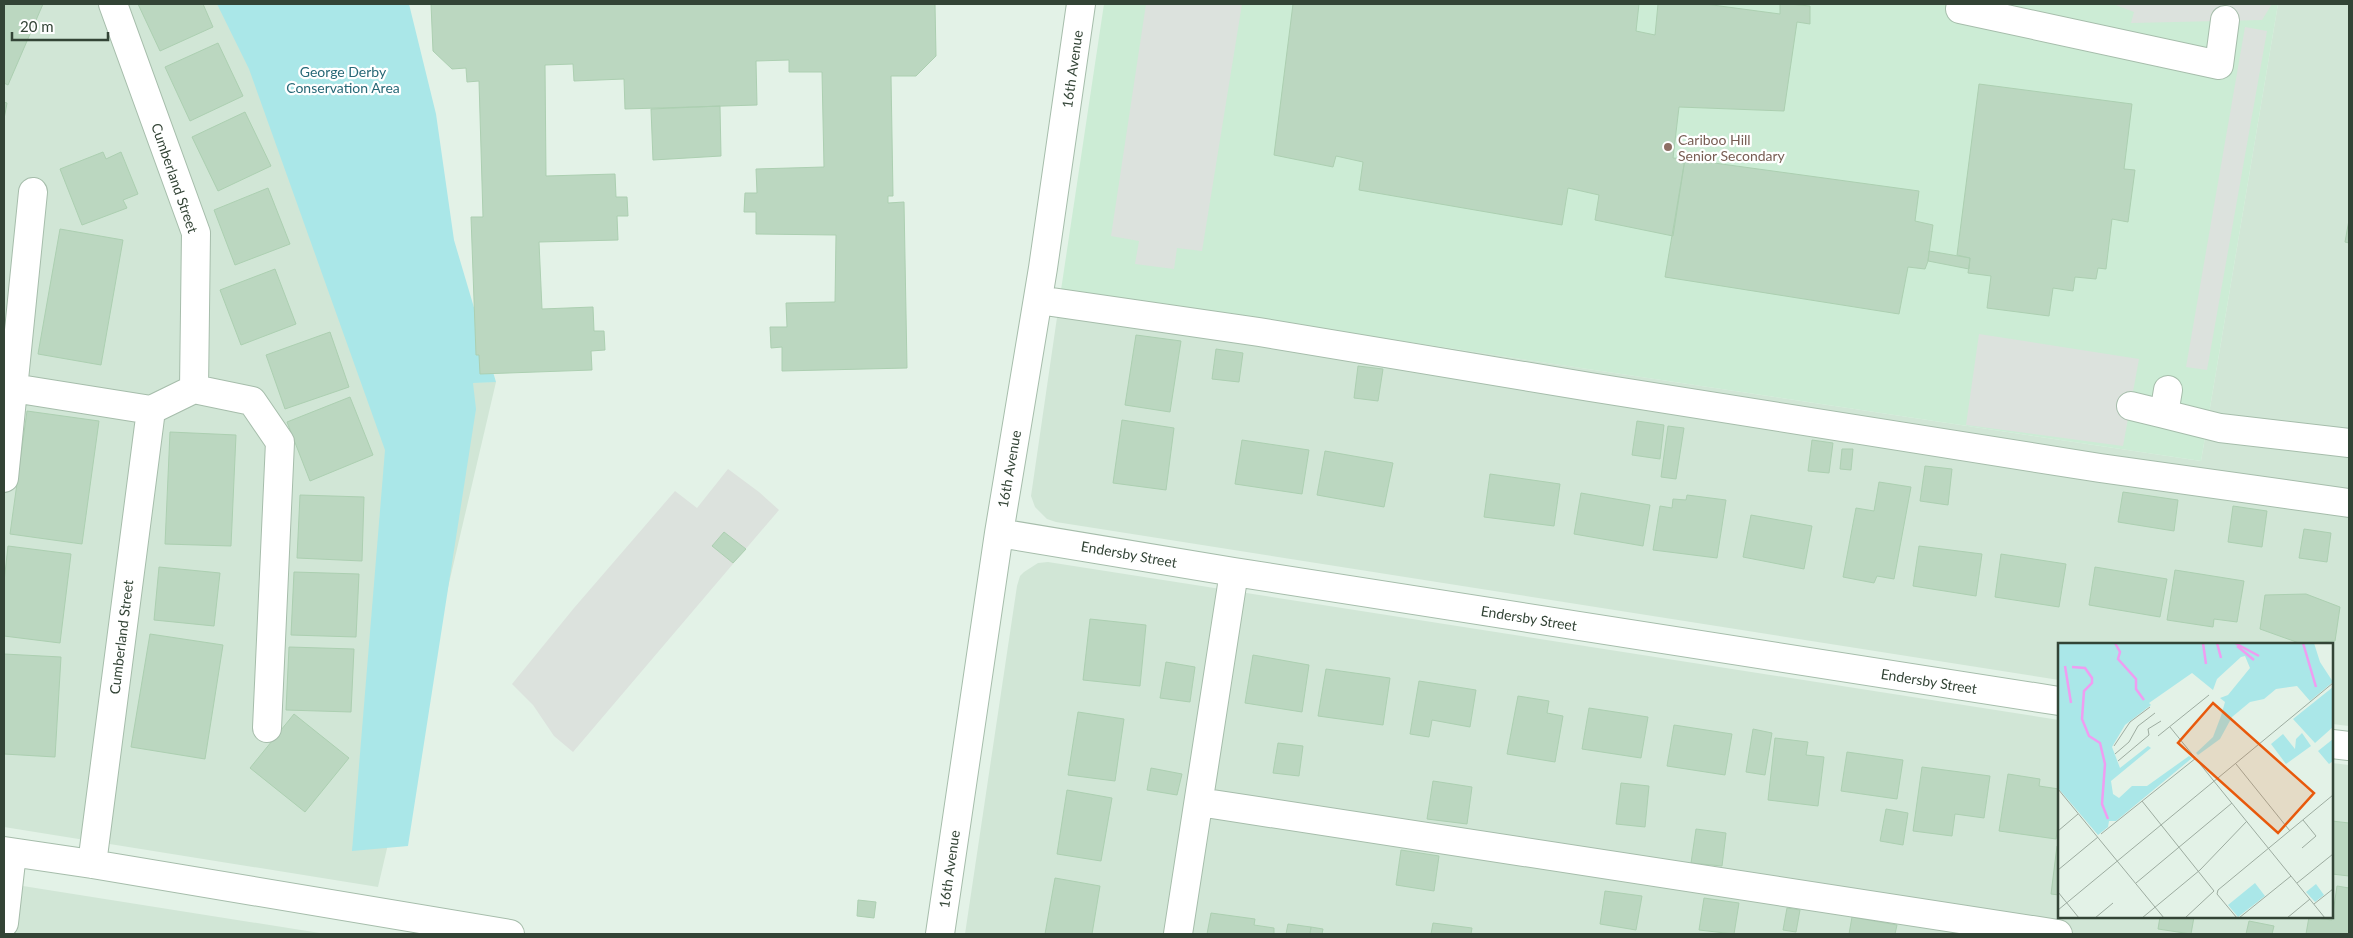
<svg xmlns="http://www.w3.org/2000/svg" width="2353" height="938" font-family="Lato,sans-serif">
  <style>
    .residential { fill: #d1e6d6 }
    .education { fill: #ccecd5 }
    .green { fill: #aae7e8 }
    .parking { fill: #dce2dd }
    .building { fill: #bbd7c0; stroke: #accfb1 }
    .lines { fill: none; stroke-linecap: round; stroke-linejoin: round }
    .minor-casing { stroke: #a6bdab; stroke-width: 30 }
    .minor { stroke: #fff; stroke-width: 28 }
    .education-dot { fill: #8d6e63; stroke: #fff; stroke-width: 2 }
    .labels { text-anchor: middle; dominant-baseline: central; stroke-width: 4.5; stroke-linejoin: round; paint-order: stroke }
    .street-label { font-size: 14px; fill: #334436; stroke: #fff }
    .park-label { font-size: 14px; fill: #266876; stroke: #fff }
    .education-label { font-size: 14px; fill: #785e54; stroke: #fff; text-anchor: start }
    .inset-river { fill: none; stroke: #ef9df1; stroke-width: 2.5 }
    .inset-road { fill: none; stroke: #9daca0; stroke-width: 1 }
    .view { fill: #e8590c; fill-opacity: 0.15; stroke: #e8590c; stroke-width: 2.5 }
    .inset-edge { fill: none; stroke: #334436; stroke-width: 2.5 }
  </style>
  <rect width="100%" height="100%" fill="#e3f2e7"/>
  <path class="residential" d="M 4,4 L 230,4 L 400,383 L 496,382 L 378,887 L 4,827 Z
    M 2278,4 L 2349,4 L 2349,726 L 2332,724 L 2332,644 L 2059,644 L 2059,680 L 1056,522 L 1047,519 L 1035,507 L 1031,496 L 1061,290 L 2201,461 Z
    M 1048,562 L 2059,720 L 2059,917 L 2332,917 L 2332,763 L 2349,765 L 2349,934 L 965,934 L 1017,586 L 1020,576 L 1024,572 L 1038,563 Z
    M 4,883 L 326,934 L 4,934 Z"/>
  <path class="education" d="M 1104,4 L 2278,4 L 2201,461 L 1061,290 Z"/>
  <path class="green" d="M 217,4 L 409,4 L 436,114 L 454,240 L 496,382 L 473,383 L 476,409 L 408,846 L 352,851 L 385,450 L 249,69 Z"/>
  <path class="parking" d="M 1146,4 L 1242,4 L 1202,251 L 1177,248 L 1174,269 L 1135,264 L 1139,241 L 1111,236 Z
    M 2113,4 L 2272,4 L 2262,20 L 2131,23 L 2134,12 Z
    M 2245,27 L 2267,31 L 2207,370 L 2186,367 Z
    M 1979,334 L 2139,359 L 2123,446 L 1966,425 Z
    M 728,469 L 759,492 L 779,510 L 573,752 L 554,736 L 533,705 L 512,684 L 574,608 L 675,491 L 697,508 Z"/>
  <path class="building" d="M 4,4 L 43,4 L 8,85 L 4,83 Z
    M 138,4 L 203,4 L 213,27 L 160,51 Z
    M 431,4 L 935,4 L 936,56 L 916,76 L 891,76 L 893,196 L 888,196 L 888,203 L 904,202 L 907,368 L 782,371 L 782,347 L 771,348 L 770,327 L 787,327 L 786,303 L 835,302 L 836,235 L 756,234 L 756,212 L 744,212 L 745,193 L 757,193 L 756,169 L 824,167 L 822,72 L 789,72 L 789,60 L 756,61 L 757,105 L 625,109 L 624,79 L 574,81 L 573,64 L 545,65 L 546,176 L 615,174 L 616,197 L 627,197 L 628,216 L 617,216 L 618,240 L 539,242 L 542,309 L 593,307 L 594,331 L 604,331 L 605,350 L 591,351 L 592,370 L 480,374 L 479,355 L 476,355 L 471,217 L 483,217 L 479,81 L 467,82 L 466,68 L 452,69 L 433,51 Z
    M 1293,4 L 1639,4 L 1636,31 L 1655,35 L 1658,4 L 1705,4 L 1780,14 L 1780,4 L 1789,4 L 1810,6 L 1810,24 L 1797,22 L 1784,111 L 1679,107 L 1673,158 L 1685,159 L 1673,236 L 1595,220 L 1599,195 L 1568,188 L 1562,225 L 1359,190 L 1363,162 L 1336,156 L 1333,167 L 1274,155 Z
    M 218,43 L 243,96 L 190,121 L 165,67 Z
    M 1979,84 L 2132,104 L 2124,169 L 2135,170 L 2128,222 L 2112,219 L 2106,269 L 2098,268 L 2096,279 L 2075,277 L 2073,291 L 2053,288 L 2049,316 L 1987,308 L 1991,276 L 1968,273 L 1970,258 L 1957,255 Z
    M 4,102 L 7,103 L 4,119 Z
    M 720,106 L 721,156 L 653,160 L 651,109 Z
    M 245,112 L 271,166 L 218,191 L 192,137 Z
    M 103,152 L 106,159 L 121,152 L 138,194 L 123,200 L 127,208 L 82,225 L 60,169 Z
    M 1685,159 L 1919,191 L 1915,221 L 1933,225 L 1928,261 L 1925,269 L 1908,267 L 1899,314 L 1665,277 Z
    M 268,188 L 290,244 L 235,265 L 214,210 Z
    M 2349,220 L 2349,243 L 2345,242 Z
    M 60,229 L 123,240 L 101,365 L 38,354 Z
    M 1929,251 L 1970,258 L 1969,269 L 1928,261 Z
    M 275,269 L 296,324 L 241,345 L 220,290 Z
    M 330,332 L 349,387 L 285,409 L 266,355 Z
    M 1136,335 L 1181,341 L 1170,412 L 1125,405 Z
    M 1216,349 L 1243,353 L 1239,382 L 1212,379 Z
    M 1358,366 L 1383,369 L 1378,401 L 1354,398 Z
    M 350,397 L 373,455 L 310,481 L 287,422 Z
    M 27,411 L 99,421 L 82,544 L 10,534 Z
    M 1122,420 L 1174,428 L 1166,490 L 1113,483 Z
    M 1637,421 L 1664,425 L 1660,459 L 1632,455 Z
    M 1668,426 L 1684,428 L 1676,479 L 1661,477 Z
    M 170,432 L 236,435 L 231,546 L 165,544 Z
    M 1242,440 L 1309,450 L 1302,494 L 1235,484 Z
    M 1812,440 L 1833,443 L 1829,473 L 1808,471 Z
    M 1842,449 L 1853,449 L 1851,470 L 1840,469 Z
    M 1325,451 L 1393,463 L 1384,507 L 1317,495 Z
    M 1925,466 L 1952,469 L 1948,505 L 1920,501 Z
    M 1490,474 L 1560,484 L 1554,526 L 1484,517 Z
    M 1879,482 L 1911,487 L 1894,579 L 1877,576 L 1874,583 L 1843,577 L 1856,508 L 1874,511 Z
    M 2123,492 L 2178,500 L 2174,531 L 2118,522 Z
    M 1581,493 L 1650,505 L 1643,546 L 1574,534 Z
    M 300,495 L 364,497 L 362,561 L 297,558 Z
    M 1687,495 L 1726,500 L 1717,558 L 1653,550 L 1660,506 L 1672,508 L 1673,499 L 1686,500 Z
    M 2233,506 L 2267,511 L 2262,547 L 2228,542 Z
    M 1751,515 L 1812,526 L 1804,569 L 1743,557 Z
    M 2304,529 L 2331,533 L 2327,562 L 2299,558 Z
    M 724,532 L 746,549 L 733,563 L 712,546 Z
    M 8,546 L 71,554 L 60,643 L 4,636 L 4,582 Z
    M 1919,546 L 1982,554 L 1976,596 L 1913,586 Z
    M 2001,554 L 2066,564 L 2059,607 L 1995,597 Z
    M 159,567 L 220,573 L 214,626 L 154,620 Z
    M 2095,567 L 2167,579 L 2160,617 L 2089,605 Z
    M 2175,570 L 2244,581 L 2237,622 L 2214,619 L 2213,627 L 2167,620 Z
    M 294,572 L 359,574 L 356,637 L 291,635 Z
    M 2306,594 L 2340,607 L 2335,641 L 2299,643 L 2260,629 L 2265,595 Z
    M 1090,619 L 1146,625 L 1140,686 L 1083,680 Z
    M 150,634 L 223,645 L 205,759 L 131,747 Z
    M 289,647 L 354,649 L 351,712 L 286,710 Z
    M 4,654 L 61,657 L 55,757 L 4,754 Z
    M 1253,655 L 1309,665 L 1302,712 L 1245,703 Z
    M 1166,662 L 1195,667 L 1190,702 L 1160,698 Z
    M 1326,669 L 1390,678 L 1383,725 L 1318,716 Z
    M 1419,681 L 1476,690 L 1470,727 L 1432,720 L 1429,737 L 1410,734 Z
    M 1518,696 L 1549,701 L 1547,713 L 1563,716 L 1555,762 L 1507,754 Z
    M 1589,708 L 1648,717 L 1641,758 L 1582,749 Z
    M 1078,712 L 1124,719 L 1115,781 L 1068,775 Z
    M 294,714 L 349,758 L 305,812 L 250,768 Z
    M 1674,725 L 1732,734 L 1725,775 L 1667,766 Z
    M 1753,729 L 1772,733 L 1765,775 L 1746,772 Z
    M 1775,738 L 1808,742 L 1806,755 L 1824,757 L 1818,806 L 1768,800 Z
    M 1278,743 L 1303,746 L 1299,776 L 1273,773 Z
    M 1847,752 L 1903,760 L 1897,799 L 1841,791 Z
    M 1922,767 L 1990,776 L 1984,818 L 1955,814 L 1952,836 L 1913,831 Z
    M 1151,768 L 1182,774 L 1177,795 L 1147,790 Z
    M 2008,774 L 2040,779 L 2039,786 L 2059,789 L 2059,818 L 2056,839 L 1999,831 Z
    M 1433,781 L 1472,787 L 1467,824 L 1427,819 Z
    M 1621,783 L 1649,786 L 1645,827 L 1616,824 Z
    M 1067,790 L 1112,798 L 1101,861 L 1057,854 Z
    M 1886,809 L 1908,813 L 1903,845 L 1880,841 Z
    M 2332,821 L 2349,823 L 2349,876 L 2332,874 Z
    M 1696,829 L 1726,833 L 1722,866 L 1691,863 Z
    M 2057,846 L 2059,846 L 2059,895 L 2051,894 Z
    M 1401,850 L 1439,856 L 1434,891 L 1396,885 Z
    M 1055,878 L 1100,886 L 1092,934 L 1045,934 Z
    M 2337,886 L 2349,888 L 2349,934 L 2306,934 L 2309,917 L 2332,920 Z
    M 1605,891 L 1642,896 L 1636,930 L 1600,924 Z
    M 1704,898 L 1739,903 L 1734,934 L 1699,930 Z
    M 858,900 L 876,902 L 874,918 L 857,916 Z
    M 1787,908 L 1800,910 L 1796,932 L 1783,930 Z
    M 1211,913 L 1255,919 L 1254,925 L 1274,928 L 1274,934 L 1207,934 Z
    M 1852,917 L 1897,925 L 1895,934 L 1849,934 Z
    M 2160,917 L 2194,917 L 2191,934 L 2158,929 Z
    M 2249,921 L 2274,926 L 2272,934 L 2246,934 Z
    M 1433,923 L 1472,928 L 1471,934 L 1431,934 Z
    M 1288,924 L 1311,927 L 1310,934 L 1286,934 Z
    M 1311,927 L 1323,929 L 1322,934 L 1310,934 Z"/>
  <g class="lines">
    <defs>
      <path id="minor" d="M 113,4 L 196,233 L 194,389
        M 1961,4 L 1960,9 L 2219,65 L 2225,20
        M 1038,300 L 1259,332 L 1590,387 L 2100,468 L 2349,503
        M 13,388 L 151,410 L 194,389 L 252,401 L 280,442 L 267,728
        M 2168,390 L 2164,414 L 2220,428 L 2349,443
        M 2131,406 L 2164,414
        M 4,478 L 33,192
        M 999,533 L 1234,572 L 2059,701
        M 2332,744 L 2349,746
        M 1199,802 L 2058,934
        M 4,851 L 92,864 L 510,934
        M 92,864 L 151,410
        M 4,923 L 12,853
        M 940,934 L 999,533 L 1043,268 L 1081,4
        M 1178,934 L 1234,572"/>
    </defs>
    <use href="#minor" class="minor-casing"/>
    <use href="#minor" class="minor"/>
  </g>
  <circle class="education-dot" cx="1668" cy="147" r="5"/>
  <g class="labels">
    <g class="street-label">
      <text transform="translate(1072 69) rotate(-82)">16th Avenue</text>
      <text transform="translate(175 178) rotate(71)">Cumberland Street</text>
      <text transform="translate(1009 469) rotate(-80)">16th Avenue</text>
      <text transform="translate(1129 554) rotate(10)">Endersby Street</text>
      <text transform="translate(1529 618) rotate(9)">Endersby Street</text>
      <text transform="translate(121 637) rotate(-83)">Cumberland Street</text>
      <text transform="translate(1929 681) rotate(9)">Endersby Street</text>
      <text transform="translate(949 869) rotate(-82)">16th Avenue</text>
    </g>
    <g class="park-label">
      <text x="343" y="71">George Derby<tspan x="343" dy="16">Conservation Area</tspan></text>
    </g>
    <g class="education-label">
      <text x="1678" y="139">Cariboo Hill<tspan x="1678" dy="16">Senior Secondary</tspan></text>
    </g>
  </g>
  <g transform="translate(2058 643)">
    <rect width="275" height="275" fill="#e3f2e7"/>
    <path d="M 0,0 L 256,0 L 262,19 L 275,39 L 252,58 L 239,43 L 218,46 L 206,56 L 192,59 L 174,74 L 162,96 L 140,112 L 138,110 L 155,94 L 163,73 L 167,59 L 162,55 L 170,52 L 192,25 L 187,13 L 183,14 L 159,36 L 155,47 L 134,30 L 91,60 L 93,62 L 67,82 L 54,104 L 62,125 L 90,103 L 93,105 L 53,138 L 55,151 L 61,155 L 74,143 L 89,143 L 131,113 L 134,115 L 58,178 L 51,178 L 50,184 L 40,192 L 0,145 ZM 275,44 L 275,84 L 257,100 L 235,76 ZM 244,90 L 253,103 L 228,121 L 213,101 L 225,91 L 237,106 L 238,96 ZM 275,96 L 275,118 L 271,121 L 260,108 ZM 197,240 L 207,253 L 180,274 L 170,262 ZM 258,241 L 266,252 L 257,259 L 248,249 Z" fill="#aae7e8"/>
    <path class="inset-river" d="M 57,0 L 62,9 L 60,16 L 78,36 L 78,46 L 86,57M 145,0 L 148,21M 159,0 L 163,15M 177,0 L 201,13M 245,0 L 258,44M 179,3 L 196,17M 7,23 L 13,60M 14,24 L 27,25 L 34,35 L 34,40 L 26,48 L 24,76 L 31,93 L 42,100 L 47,121 L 44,161 L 50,176"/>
    <path class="inset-road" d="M 112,84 L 267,275M 100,93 L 151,52M 56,103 L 72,79 L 92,64M 57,111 L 71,99 L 80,83 L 97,70M 60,118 L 91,92 L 90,86 L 103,78M 178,121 L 232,188M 0,146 L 106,275M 84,158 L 156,248 L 127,275M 0,188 L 20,171M 43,191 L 138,115M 244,205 L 258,193 L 245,177M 0,227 L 40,194M 78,240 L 174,160M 239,240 L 275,211M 0,249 L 21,275M 256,261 L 275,246M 0,267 L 275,40M 37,275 L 55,260M 84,275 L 142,227 L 189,178M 179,275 L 159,251 L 160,247 L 275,152M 181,275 L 233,233M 229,275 L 252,256"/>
    <path class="view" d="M 155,60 L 256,150 L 220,190 L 120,100 Z"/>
    <rect width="275" height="275" class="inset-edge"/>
  </g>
  <rect width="2353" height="938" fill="none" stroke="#334436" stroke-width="10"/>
  <path d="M12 32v8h96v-8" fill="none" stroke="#334436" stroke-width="2.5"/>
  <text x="20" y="32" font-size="15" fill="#334436" stroke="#ffffff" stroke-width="4" paint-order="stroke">20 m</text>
</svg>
